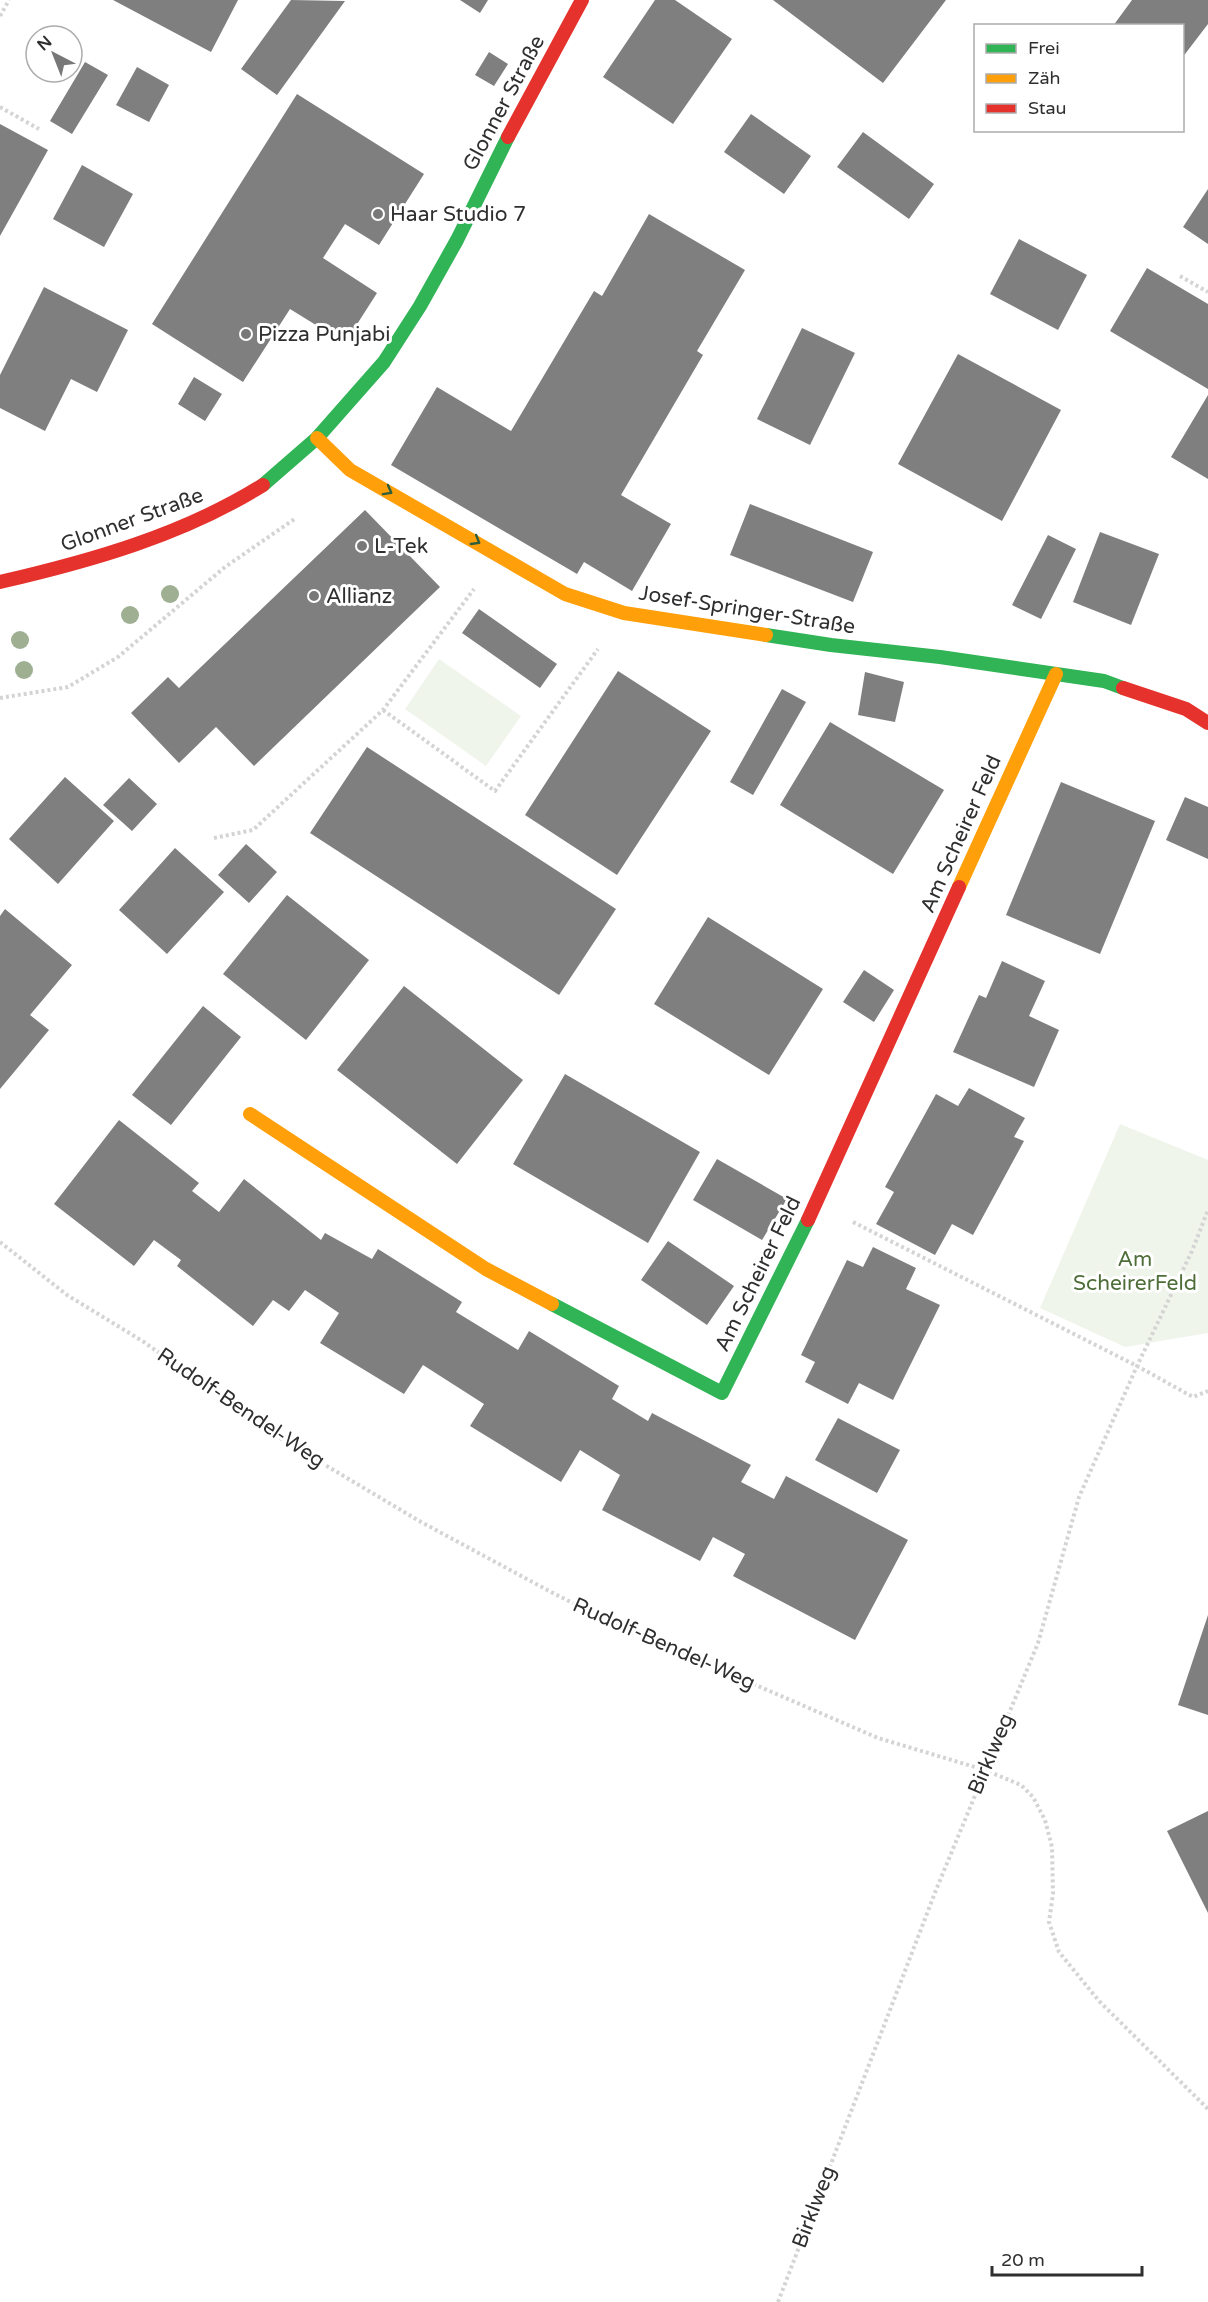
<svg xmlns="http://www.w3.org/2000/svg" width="1208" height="2302" font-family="'Varela Round',sans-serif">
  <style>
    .green { fill: #f0f5eb }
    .building { fill: #7f7f7f }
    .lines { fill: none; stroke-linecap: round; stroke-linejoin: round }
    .path { stroke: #d4d4d4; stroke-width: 4; stroke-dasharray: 3 3; stroke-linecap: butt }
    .fast { stroke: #30b455; stroke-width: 14 }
    .slow { stroke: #ff9f0a; stroke-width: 14 }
    .jam { stroke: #e5322d; stroke-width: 14 }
    .tree { fill: #9eaf92 }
    .oneway { stroke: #2f5e3c }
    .poi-dot { fill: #787878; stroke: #fff; stroke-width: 2 }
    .labels { text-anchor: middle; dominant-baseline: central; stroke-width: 6; stroke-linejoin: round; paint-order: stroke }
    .street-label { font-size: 21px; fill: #2f2f2f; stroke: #fff }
    .poi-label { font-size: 21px; fill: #2f2f2f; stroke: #fff; text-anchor: start }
    .park-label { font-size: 21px; fill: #4e6d39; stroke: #fff }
  </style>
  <rect width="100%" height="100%" fill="#fff"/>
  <path class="green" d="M 439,659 L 521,716 L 486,766 L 405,709 Z
    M 1120,1124 L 1208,1160 L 1208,1333 L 1125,1347 L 1040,1308 Z"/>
  <path class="building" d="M 113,0 L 238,0 L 211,52 Z
    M 291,0 L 345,1 L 277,95 L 241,69 Z
    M 460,0 L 488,0 L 480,13 Z
    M 655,0 L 675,0 L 732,39 L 673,124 L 603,77 Z
    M 773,0 L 946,0 L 883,83 Z
    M 1132,0 L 1208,0 L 1208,24 L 1182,58 L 1182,26 L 1113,26 Z
    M 489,52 L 508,64 L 494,86 L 475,75 Z
    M 85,62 L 108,75 L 72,134 L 50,121 Z
    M 137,67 L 169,85 L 149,122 L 116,105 Z
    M 297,94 L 424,174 L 379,245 L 345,224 L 323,258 L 377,293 L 345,343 L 290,309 L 243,382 L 152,324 Z
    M 751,114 L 811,156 L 784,194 L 724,152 Z
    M 0,124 L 48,150 L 0,236 Z
    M 863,132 L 934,184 L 909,219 L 837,167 Z
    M 82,165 L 133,194 L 104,247 L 53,219 Z
    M 1208,189 L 1208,244 L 1183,227 Z
    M 649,214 L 745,270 L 697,351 L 703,355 L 621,495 L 671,524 L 632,591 L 584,562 L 577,574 L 391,465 L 437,387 L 511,431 L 594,291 L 602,296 Z
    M 1019,239 L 1087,275 L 1058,330 L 990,294 Z
    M 1147,268 L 1208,304 L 1208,389 L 1110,331 Z
    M 44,287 L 128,330 L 97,392 L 71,379 L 45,431 L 0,408 L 0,375 Z
    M 802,328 L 855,353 L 810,445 L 757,419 Z
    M 958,354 L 1061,410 L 1002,521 L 898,464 Z
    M 194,377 L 222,394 L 205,421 L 178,404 Z
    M 1208,395 L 1208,479 L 1171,457 Z
    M 750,504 L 873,552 L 853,602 L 730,555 Z
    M 365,510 L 440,587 L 254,766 L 216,727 L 179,763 L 131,713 L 168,677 L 179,688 Z
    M 1100,532 L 1159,554 L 1131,625 L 1073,602 Z
    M 1048,535 L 1076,549 L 1041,619 L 1012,605 Z
    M 479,609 L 557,664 L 540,688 L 462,633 Z
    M 618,671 L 711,731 L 617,875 L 525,815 Z
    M 865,672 L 904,682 L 895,722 L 858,715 Z
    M 782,689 L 806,702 L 753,795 L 730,782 Z
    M 830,722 L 944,790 L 893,874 L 780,805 Z
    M 367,747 L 616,909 L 559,995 L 310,833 Z
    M 65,777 L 114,821 L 58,884 L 9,839 Z
    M 129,778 L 157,804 L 132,831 L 103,805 Z
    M 1061,782 L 1155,821 L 1100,954 L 1006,915 Z
    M 1185,797 L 1208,807 L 1208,859 L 1166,840 Z
    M 246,844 L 277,872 L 249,903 L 218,875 Z
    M 175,848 L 224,892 L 167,954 L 119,910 Z
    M 287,895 L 369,960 L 306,1040 L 223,974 Z
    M 5,909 L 72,965 L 30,1015 L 49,1030 L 0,1089 L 0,916 Z
    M 708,917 L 823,989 L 769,1075 L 654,1004 Z
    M 1002,961 L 1045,981 L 1029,1016 L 1059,1030 L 1034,1087 L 953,1052 L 979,995 L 986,998 Z
    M 864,970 L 894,990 L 874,1022 L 843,1002 Z
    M 404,986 L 523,1080 L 457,1164 L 337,1070 Z
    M 203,1006 L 241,1037 L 171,1125 L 132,1095 Z
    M 565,1074 L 700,1152 L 648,1243 L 513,1164 Z
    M 969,1088 L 1025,1118 L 1014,1137 L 1024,1141 L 973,1235 L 952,1224 L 935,1255 L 876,1224 L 894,1192 L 885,1187 L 936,1094 L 958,1106 Z
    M 119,1120 L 199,1183 L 192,1191 L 219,1212 L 244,1179 L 321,1240 L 325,1233 L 372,1259 L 378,1249 L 462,1302 L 456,1312 L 518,1350 L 529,1331 L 619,1386 L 612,1399 L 648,1421 L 652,1413 L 751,1465 L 741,1482 L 774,1499 L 786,1476 L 908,1540 L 855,1640 L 733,1576 L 745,1554 L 713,1537 L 700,1561 L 602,1510 L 620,1475 L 580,1450 L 561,1482 L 470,1426 L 484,1404 L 423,1365 L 404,1394 L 320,1343 L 339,1313 L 305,1290 L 289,1311 L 273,1300 L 253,1326 L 177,1266 L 181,1260 L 154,1240 L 134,1266 L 54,1204 Z
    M 717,1159 L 787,1199 L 762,1240 L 693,1200 Z
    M 668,1241 L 734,1286 L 707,1325 L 641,1280 Z
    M 873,1247 L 916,1268 L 906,1289 L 940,1305 L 893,1400 L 859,1383 L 848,1404 L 805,1382 L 815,1362 L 801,1355 L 847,1260 L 863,1267 Z
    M 838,1418 L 900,1450 L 877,1493 L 815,1460 Z
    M 1208,1615 L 1208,1715 L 1178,1705 Z
    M 1208,1811 L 1208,1913 L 1167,1831 Z"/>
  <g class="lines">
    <path class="path" d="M 0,16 L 9,0
      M 0,107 L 39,129
      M 1180,276 L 1208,292
      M 0,698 L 68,687 L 118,657 L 225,567 L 296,518
      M 383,710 L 495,791 L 598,649
      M 214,838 L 253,830 L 383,710 L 474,589
      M 853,1222 L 1137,1366 L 1193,1397 L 1208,1391
      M 0,1242 L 67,1295 L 144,1342 L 273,1434 L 421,1522 L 551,1592 L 608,1621 L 878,1738 L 985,1770 L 1021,1785 L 1033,1797 L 1045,1820 L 1052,1847 L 1053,1894 L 1049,1922 L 1059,1952 L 1099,2001 L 1208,2109
      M 778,2302 L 936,1890 L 1038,1643 L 1079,1497 L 1137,1366 L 1192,1251 L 1208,1210"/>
    <path class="fast" d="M 263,485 L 317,438 L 384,362 L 420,306 L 457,240 L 508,137
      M 766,635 L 831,645 L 940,657 L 1104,681 L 1123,688
      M 552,1304 L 722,1393 L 808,1220"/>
    <path class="slow" d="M 317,438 L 350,470 L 565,594 L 624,613 L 766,635
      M 959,887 L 1056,674
      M 250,1114 L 486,1269 L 552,1304"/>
    <path class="jam" d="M 508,137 L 582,0
      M 0,582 C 91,561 183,535 263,485
      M 1123,688 L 1186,709 L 1208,723
      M 808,1220 L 959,887"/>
  </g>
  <g class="tree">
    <circle cx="170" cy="594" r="9"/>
    <circle cx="130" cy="615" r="9"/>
    <circle cx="20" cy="640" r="9"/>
    <circle cx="24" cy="670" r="9"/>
  </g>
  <defs><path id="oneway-chevron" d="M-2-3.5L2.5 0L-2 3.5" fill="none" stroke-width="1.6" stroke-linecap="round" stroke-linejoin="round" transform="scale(1.5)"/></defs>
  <g class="oneway">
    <use href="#oneway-chevron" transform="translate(388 491) rotate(29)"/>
    <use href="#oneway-chevron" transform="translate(476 541) rotate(31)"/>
  </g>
  <g class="poi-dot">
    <circle cx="378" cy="214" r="6"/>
    <circle cx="246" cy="334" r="6"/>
    <circle cx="362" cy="546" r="6"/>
    <circle cx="314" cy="596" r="6"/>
  </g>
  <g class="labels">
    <g class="street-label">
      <text transform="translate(504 103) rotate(-62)">Glonner Straße</text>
      <text transform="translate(132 520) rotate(-20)">Glonner Straße</text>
      <text transform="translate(747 610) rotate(9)">Josef-Springer-Straße</text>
      <text transform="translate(961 834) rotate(-66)">Am Scheirer Feld</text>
      <text transform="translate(758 1274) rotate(-64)">Am Scheirer Feld</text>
      <text transform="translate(241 1408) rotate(34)">Rudolf-Bendel-Weg</text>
      <text transform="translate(664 1644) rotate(24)">Rudolf-Bendel-Weg</text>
      <text transform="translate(991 1754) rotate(-67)">Birklweg</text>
      <text transform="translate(814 2207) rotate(-69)">Birklweg</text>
    </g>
    <g class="poi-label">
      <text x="390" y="214">Haar Studio 7</text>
      <text x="258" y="334">Pizza Punjabi</text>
      <text x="374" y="546">L-Tek</text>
      <text x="326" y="596">Allianz</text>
    </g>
    <g class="park-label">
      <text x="1135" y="1259">Am<tspan x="1135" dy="24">ScheirerFeld</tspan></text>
    </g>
  </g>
  <rect x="974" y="24" width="210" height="108" fill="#ffffff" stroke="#acacac" stroke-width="1.5"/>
  <rect x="986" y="44" width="30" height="9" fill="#30b455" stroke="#acacac" stroke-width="1.5"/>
  <text x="1028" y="54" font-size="18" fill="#2f2f2f">Frei</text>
  <rect x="986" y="74" width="30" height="9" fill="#ff9f0a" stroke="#acacac" stroke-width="1.5"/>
  <text x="1028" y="84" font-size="18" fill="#2f2f2f">Zäh</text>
  <rect x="986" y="104" width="30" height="9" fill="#e5322d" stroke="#acacac" stroke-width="1.5"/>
  <text x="1028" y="114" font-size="18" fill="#2f2f2f">Stau</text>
  <g transform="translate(54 54) rotate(318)"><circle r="28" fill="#ffffff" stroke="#acacac" stroke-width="1.5"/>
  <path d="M0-4.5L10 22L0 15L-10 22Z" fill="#787878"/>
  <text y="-9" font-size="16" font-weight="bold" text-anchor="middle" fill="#2f2f2f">N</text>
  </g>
  <path d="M992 2266v9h150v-9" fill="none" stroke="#2f2f2f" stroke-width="3"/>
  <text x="1001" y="2266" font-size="18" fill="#2f2f2f" stroke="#ffffff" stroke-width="4.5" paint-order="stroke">20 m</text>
</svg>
